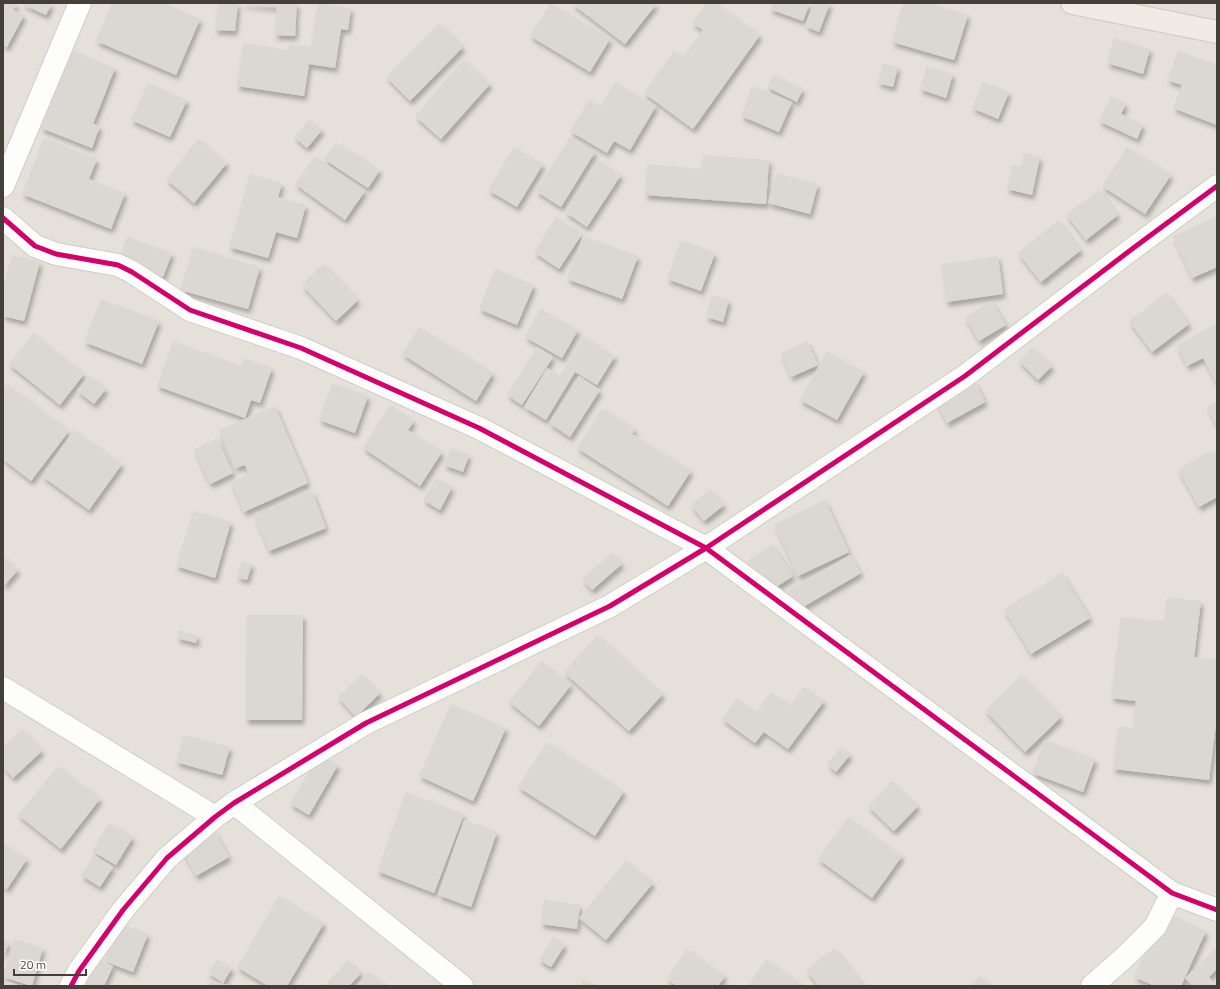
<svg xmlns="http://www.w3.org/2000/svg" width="1220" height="989" font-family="'Titillium Web',sans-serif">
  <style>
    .residential { fill: #e5e0da }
    .building { fill: #dbd8d4; filter: url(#shadow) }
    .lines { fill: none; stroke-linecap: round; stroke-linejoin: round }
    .minor-casing { stroke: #cfcdca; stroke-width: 24 }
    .major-casing { stroke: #d2c8bb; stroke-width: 24 }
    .minor { stroke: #fdfdfc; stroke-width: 22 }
    .major { stroke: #f0ece5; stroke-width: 22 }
    .cycleway-casing { stroke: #fff; stroke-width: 8 }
    .cycleway { stroke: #d6006c; stroke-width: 5 }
  </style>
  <defs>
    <filter id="shadow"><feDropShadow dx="2.5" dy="4.5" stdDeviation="2" flood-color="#0004"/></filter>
  </defs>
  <rect width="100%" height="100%" fill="#f1efec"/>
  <path class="residential" d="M 3,3 L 1217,3 L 1217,986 L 3,986 Z"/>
  <path class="building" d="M 3,3 L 17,3 L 13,10 L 24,15 L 7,47 L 3,45 Z
    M 20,3 L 52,3 L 46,15 Z
    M 112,3 L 163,3 L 200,19 L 176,75 L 96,41 Z
    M 218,3 L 238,3 L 235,31 L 215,30 Z
    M 243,3 L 297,3 L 295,36 L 275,35 L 277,7 L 242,4 Z
    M 318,3 L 351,8 L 348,30 L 341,29 L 335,68 L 309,64 L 304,96 L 237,86 L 243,43 L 288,50 L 289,44 L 311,47 Z
    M 550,3 L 610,39 L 590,72 L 530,36 Z
    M 571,3 L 657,3 L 625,44 Z
    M 706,3 L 716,3 L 760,35 L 693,129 L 644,93 L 674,50 L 683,57 L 703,30 L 692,23 Z
    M 772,3 L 810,3 L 803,21 L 770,9 Z
    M 814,3 L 830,3 L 819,32 L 805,26 Z
    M 903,3 L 929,3 L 968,15 L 954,60 L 892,42 Z
    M 439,23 L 463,47 L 410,101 L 386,77 Z
    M 1114,38 L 1150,49 L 1143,74 L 1107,63 Z
    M 71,50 L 115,68 L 93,124 L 100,126 L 92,148 L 41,128 Z
    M 1178,51 L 1217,65 L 1217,125 L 1173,108 L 1182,85 L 1167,80 Z
    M 463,60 L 490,84 L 441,139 L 415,116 Z
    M 883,63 L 898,67 L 893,87 L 878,83 Z
    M 927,66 L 953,74 L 946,98 L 920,89 Z
    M 773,74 L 803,89 L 797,102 L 767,87 Z
    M 615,82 L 656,106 L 630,150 L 614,141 L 607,153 L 570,131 L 589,100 L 600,107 Z
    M 983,82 L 1009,92 L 998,119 L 972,108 Z
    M 148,83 L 187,100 L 170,137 L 131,120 Z
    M 752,86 L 792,102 L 779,132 L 741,116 Z
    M 1111,96 L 1126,104 L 1121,114 L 1143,125 L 1137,139 L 1099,121 Z
    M 309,119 L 322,130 L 307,148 L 294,137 Z
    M 570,137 L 595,152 L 561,207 L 536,191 Z
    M 44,138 L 97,159 L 89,179 L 125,193 L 111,229 L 22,194 Z
    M 198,139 L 227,163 L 194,203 L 166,179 Z
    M 336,142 L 380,170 L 368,188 L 324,159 Z
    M 514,147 L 543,164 L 517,207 L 488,190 Z
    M 1127,147 L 1171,175 L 1145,214 L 1102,186 Z
    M 1024,153 L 1040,157 L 1032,195 L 1007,189 L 1012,165 L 1021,167 Z
    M 703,155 L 769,160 L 766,204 L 645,195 L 647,164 L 702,169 Z
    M 315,156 L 365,191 L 345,220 L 295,184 Z
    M 599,160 L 621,175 L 587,227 L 565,212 Z
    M 777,173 L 818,184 L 810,214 L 768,203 Z
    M 250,174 L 282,183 L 278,197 L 306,205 L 297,238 L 276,232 L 268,258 L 229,247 Z
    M 1099,190 L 1118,215 L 1086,240 L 1066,214 Z
    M 1217,216 L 1217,267 L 1192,278 L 1173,236 Z
    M 556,217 L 582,234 L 559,269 L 534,252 Z
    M 1058,220 L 1081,250 L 1041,282 L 1018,253 Z
    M 583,236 L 638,256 L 622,299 L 567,279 Z
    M 127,237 L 172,253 L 163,277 L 118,261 Z
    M 681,240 L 715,253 L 701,291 L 667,279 Z
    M 193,247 L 260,267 L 248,309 L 180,290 Z
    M 12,255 L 40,262 L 24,321 L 3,316 L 3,287 Z
    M 998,256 L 1003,294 L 946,302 L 942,264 Z
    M 323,264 L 358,300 L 336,321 L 302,285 Z
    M 495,269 L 534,285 L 517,325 L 479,309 Z
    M 1166,293 L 1189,324 L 1152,352 L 1129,321 Z
    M 712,295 L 729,300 L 723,322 L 706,317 Z
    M 101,299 L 159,321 L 142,364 L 84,342 Z
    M 992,301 L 1006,325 L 979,341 L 965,317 Z
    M 540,309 L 578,330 L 562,358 L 525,337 Z
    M 1217,323 L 1217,384 L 1203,358 L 1187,366 L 1177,345 Z
    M 419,327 L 493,373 L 476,401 L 402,354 Z
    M 33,333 L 84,374 L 60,405 L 9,364 Z
    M 584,337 L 615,356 L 597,385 L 575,372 L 546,420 L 524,407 L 547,368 L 560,376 Z
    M 173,341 L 241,366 L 244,358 L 272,368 L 260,403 L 251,400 L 245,418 L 157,386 Z
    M 807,341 L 818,365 L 791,377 L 781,353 Z
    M 537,347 L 553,357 L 522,405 L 507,395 Z
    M 1032,347 L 1052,366 L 1038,380 L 1019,361 Z
    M 827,351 L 864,372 L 837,420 L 800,400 Z
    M 89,376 L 106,389 L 94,404 L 77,391 Z
    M 579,376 L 600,390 L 570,437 L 549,423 Z
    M 975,381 L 985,402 L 947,423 L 936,402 Z
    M 332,383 L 368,396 L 355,433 L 319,420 Z
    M 7,384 L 69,431 L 31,481 L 3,459 L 3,390 Z
    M 1217,401 L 1217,426 L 1207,407 Z
    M 390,405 L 414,421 L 408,430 L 442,452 L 420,486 L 363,448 Z
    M 275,406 L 308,483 L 244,512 L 231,482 L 249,474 L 245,465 L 236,468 L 219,430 Z
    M 602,408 L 635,429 L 632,434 L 691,471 L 668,506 L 577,448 Z
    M 74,430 L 122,464 L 89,510 L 42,476 Z
    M 217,438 L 233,473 L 210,484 L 194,449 Z
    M 451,448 L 469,455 L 463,472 L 444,465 Z
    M 1212,450 L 1217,460 L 1217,497 L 1199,507 L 1178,469 Z
    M 436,478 L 452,487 L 440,510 L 423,500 Z
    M 710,489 L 724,505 L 704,521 L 691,505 Z
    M 312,491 L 326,528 L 269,551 L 254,515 Z
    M 825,500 L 849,552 L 798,576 L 774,524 Z
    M 193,511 L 231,522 L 215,578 L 176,566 Z
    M 772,544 L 793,576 L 767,593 L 747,561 Z
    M 612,553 L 622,564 L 592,590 L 582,579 Z
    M 850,555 L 861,573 L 798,610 L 787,591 Z
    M 3,556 L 18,570 L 3,587 Z
    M 242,561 L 252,564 L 247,580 L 237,577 Z
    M 1062,573 L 1090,618 L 1031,654 L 1004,609 Z
    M 1167,597 L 1201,601 L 1194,657 L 1217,660 L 1217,716 L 1209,780 L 1113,769 L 1118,726 L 1133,728 L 1136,701 L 1111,698 L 1121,617 L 1164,621 Z
    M 247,615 L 303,615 L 302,720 L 246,720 Z
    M 179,630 L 198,636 L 196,643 L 177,638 Z
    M 597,635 L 663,694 L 629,731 L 564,672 Z
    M 541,661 L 571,685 L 539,726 L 509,702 Z
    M 362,674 L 380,693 L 356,717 L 338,697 Z
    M 1021,675 L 1061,717 L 1025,752 L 985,710 Z
    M 804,686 L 824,701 L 788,749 L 764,732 L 755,743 L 722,719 L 737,698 L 756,712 L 771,692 L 790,706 Z
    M 451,704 L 506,728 L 473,801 L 419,776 Z
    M 22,729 L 42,751 L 13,778 L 3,767 L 3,746 Z
    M 184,735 L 230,747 L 222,775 L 176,762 Z
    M 1045,740 L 1095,759 L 1083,792 L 1032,773 Z
    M 547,742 L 624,791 L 595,836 L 518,787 Z
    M 841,747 L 850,755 L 836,772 L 827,764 Z
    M 319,754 L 338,765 L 309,815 L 290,804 Z
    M 58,766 L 100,799 L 61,849 L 18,815 Z
    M 892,781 L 918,806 L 894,831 L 868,806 Z
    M 406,792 L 464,814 L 434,893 L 377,871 Z
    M 848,817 L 902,856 L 872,898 L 818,859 Z
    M 464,820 L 497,832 L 471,907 L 438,895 Z
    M 109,823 L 133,837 L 116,865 L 92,851 Z
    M 214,831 L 229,857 L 196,876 L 182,850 Z
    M 3,843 L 27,859 L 7,889 L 3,886 Z
    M 94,855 L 113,867 L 100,887 L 81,875 Z
    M 626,860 L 653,883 L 606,940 L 579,918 Z
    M 279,896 L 324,923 L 287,986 L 268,986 L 237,967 Z
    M 544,899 L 580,905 L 577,929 L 541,924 Z
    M 1164,912 L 1206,931 L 1181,986 L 1155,986 L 1134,977 Z
    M 118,923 L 148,934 L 133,972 L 104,961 Z
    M 553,937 L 565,945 L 551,967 L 539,960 Z
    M 14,939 L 43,948 L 32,986 L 3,977 Z
    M 3,940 L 9,943 L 3,956 Z
    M 834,948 L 864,986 L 819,986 L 806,970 Z
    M 687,949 L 725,976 L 718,986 L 677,986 L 667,979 Z
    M 1215,949 L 1217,950 L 1217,969 L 1209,977 L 1217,986 L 1193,986 L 1185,978 Z
    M 92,957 L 113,966 L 104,986 L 79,986 Z
    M 217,959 L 232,968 L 223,983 L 208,973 Z
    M 766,959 L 805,986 L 748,986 Z
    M 348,960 L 361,973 L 349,986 L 324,986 Z
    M 368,972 L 386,986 L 357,986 Z
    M 980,976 L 991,986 L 970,986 Z
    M 583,979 L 598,986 L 580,986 Z
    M 3,980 L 21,986 L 3,986 Z
    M 210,980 L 231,986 L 208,986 Z"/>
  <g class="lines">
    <defs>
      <path id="minor" d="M 3,186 L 80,3
        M 3,218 L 35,246 L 56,254 L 118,265 L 132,272 L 190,310 L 301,348 L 479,428 L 706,548 L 1172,893 L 1217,910
        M 3,688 L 215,817
        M 234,803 L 462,986
        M 71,986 L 79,971 L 123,910 L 167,858 L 215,817 L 234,803 L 366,723 L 610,606 L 706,548 L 965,376 L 1132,249 L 1217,186
        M 1092,986 L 1127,955 L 1155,927 L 1172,893"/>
      <path id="major" d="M 1072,3 L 1217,32"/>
    </defs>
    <use href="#minor" class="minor-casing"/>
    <use href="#major" class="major-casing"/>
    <use href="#minor" class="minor"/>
    <use href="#major" class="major"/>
    <defs>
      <path id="cycleway" d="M 3,218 L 35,246 L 56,254 L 118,265 L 132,272 L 190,310 L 301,348 L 479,428 L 706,548 L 1172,893 L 1217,910
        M 71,986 L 79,971 L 123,910 L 167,858 L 215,817 L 234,803 L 366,723 L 610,606 L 706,548 L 965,376 L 1132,249 L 1217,186"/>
    </defs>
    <use href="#cycleway" class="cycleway-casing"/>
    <use href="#cycleway" class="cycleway"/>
  </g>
  <rect width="1220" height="989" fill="none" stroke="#463f38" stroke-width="8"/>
  <path d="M14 969v6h72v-6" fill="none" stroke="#463f38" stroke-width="2"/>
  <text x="20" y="969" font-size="12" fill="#463f38" stroke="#ffffff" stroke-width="3" paint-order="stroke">20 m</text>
</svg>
